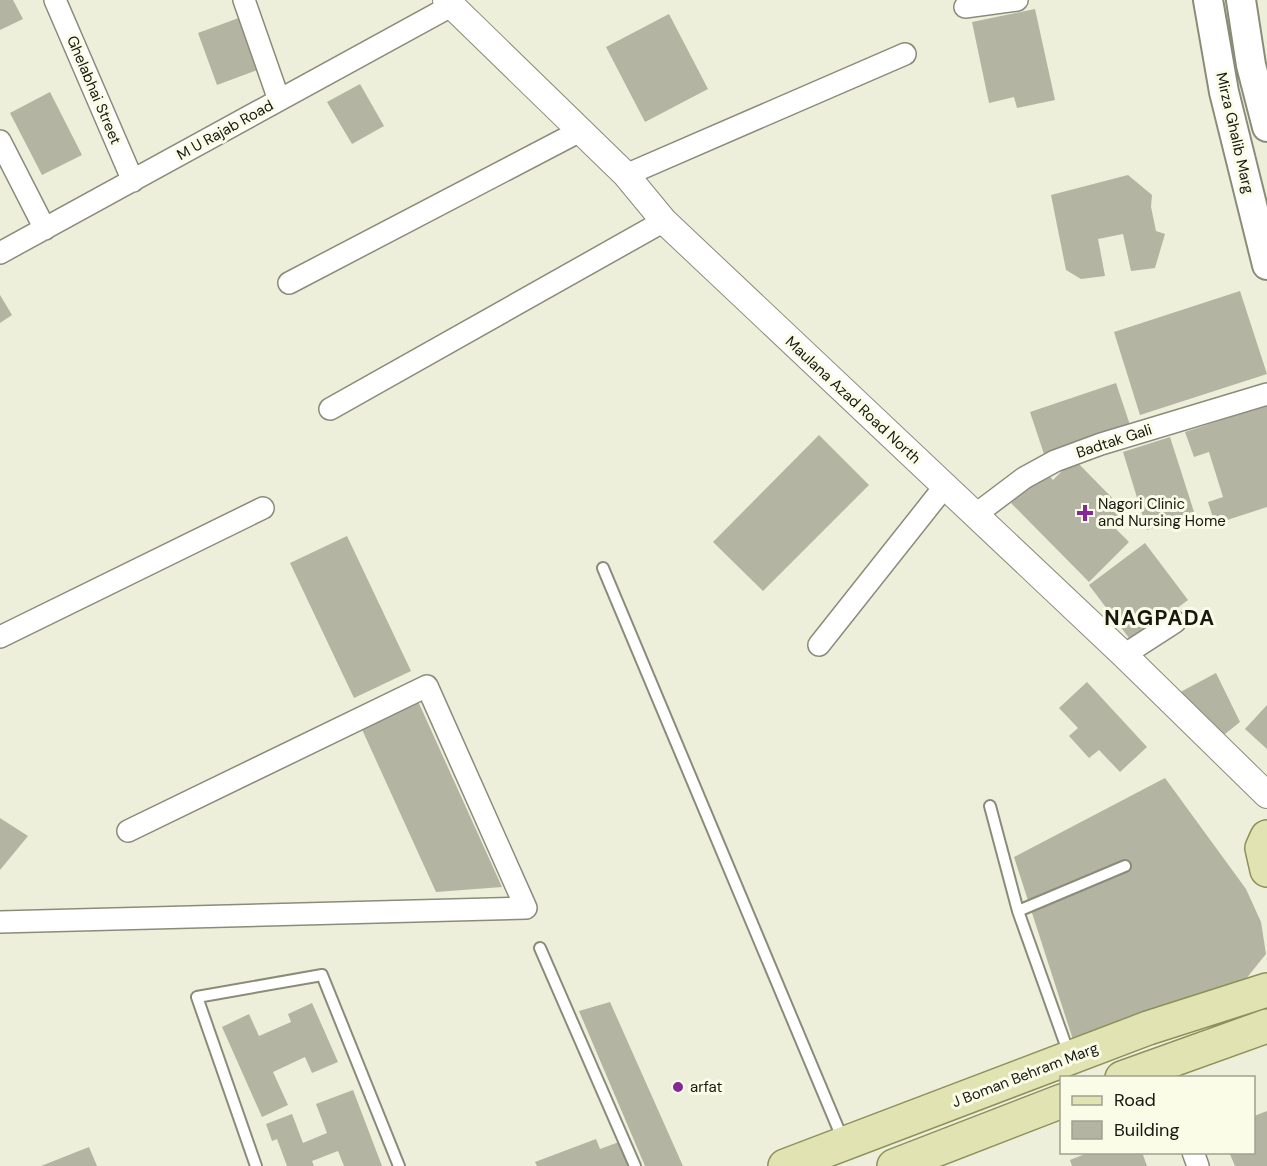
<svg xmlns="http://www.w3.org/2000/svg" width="1267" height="1166" font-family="'DM Sans',sans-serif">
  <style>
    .building { fill: #b3b4a1 }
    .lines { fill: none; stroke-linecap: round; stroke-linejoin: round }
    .service-casing { stroke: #8a8c79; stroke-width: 14 }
    .minor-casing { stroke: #8a8c79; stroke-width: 24 }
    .tertiary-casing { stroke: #8a8c79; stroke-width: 28 }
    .secondary-casing { stroke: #8a8c79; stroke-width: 32 }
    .primary-casing { stroke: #8d905a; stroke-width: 36 }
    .service { stroke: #fff; stroke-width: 10 }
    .minor { stroke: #fff; stroke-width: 21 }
    .tertiary { stroke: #fff; stroke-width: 26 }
    .secondary { stroke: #fff; stroke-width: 28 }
    .primary { stroke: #e1e3b3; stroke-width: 33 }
    .poi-dot { fill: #842995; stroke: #fafce7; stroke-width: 2 }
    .labels { text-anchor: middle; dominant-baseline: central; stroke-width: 6; stroke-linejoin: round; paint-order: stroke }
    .street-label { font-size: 15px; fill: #171811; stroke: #fafce7 }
    .poi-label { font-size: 15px; fill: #171811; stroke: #fafce7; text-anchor: start }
    .district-label { font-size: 21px; font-weight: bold; letter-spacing: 1.5px; fill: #171811; stroke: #fafce7 }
  </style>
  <rect width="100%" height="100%" fill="#edefda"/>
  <path class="building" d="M 0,0 L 13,0 L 23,19 L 0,30 Z
    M 1035,9 L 1055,100 L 1017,108 L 1014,97 L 989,103 L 972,22 Z
    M 669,14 L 708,89 L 645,122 L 606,47 Z
    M 244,16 L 263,68 L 217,85 L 198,33 Z
    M 360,84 L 384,126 L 352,144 L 327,102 Z
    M 50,92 L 82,155 L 42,175 L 10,113 Z
    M 1128,175 L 1152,195 L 1151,207 L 1156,231 L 1165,234 L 1155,268 L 1131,271 L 1123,234 L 1098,239 L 1105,276 L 1081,279 L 1066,270 L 1051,195 Z
    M 1240,291 L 1267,374 L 1140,415 L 1114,332 Z
    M 0,295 L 12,315 L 0,323 Z
    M 1116,383 L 1130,425 L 1044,454 L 1030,412 Z
    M 1267,405 L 1267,507 L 1215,524 L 1208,502 L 1223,497 L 1209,452 L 1194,457 L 1185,432 Z
    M 819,435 L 869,485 L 763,591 L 713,542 Z
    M 1170,437 L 1195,515 L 1147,530 L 1123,452 Z
    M 1074,459 L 1124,510 L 1110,523 L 1129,542 L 1089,582 L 1011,503 L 1044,470 L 1053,480 Z
    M 347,536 L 411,671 L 354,698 L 290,563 Z
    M 1145,543 L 1188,600 L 1132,642 L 1089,585 Z
    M 1216,673 L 1240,722 L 1220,738 L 1173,696 Z
    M 1087,682 L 1147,747 L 1120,772 L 1099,750 L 1089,758 L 1069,736 L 1078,728 L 1059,708 Z
    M 417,699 L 502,887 L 436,892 L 360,725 Z
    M 1267,705 L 1267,749 L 1245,729 Z
    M 1165,778 L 1246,889 L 1261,922 L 1266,954 L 1245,980 L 1074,1043 L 1014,857 Z
    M 0,818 L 28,836 L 0,870 Z
    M 610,1002 L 683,1166 L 645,1166 L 579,1011 Z
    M 312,1003 L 338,1062 L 312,1073 L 305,1057 L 273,1072 L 288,1105 L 262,1117 L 222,1027 L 249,1014 L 259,1036 L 291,1022 L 288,1014 Z
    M 353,1090 L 382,1166 L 344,1166 L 338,1151 L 312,1161 L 314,1166 L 287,1166 L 277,1139 L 272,1141 L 266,1124 L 292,1114 L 303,1143 L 327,1133 L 316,1104 Z
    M 1267,1111 L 1267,1166 L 1235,1166 L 1229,1152 L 1254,1152 L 1254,1116 Z
    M 596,1139 L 600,1149 L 619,1142 L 628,1166 L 537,1166 L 535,1162 Z
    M 89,1147 L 97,1166 L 41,1166 Z
    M 1090,1152 L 1142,1152 L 1147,1166 L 1072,1166 L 1070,1160 Z"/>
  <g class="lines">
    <defs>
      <path id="service" d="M 603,568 L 843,1140
        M 990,806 L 1018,911 L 1069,1054
        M 1018,911 L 1125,866
        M 540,948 L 635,1166
        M 256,1166 L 197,997 L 322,975 L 399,1166"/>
      <path id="minor" d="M 55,0 L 133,181
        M 244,0 L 279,100
        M 965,7 L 1017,0
        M 0,141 L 45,229
        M 626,175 L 905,54
        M 0,253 L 451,6
        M 289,283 L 580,131
        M 330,409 L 664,221
        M 975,515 L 1024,478 L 1055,461 L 1101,444 L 1267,394
        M 0,637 L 263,508
        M 819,645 L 945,486
        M 1124,655 L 1175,622
        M 0,922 L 526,908 L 427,686 L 128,831
        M 1193,1152 L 1198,1166"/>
      <path id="tertiary" d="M 446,0 L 626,175 L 664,221 L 1124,655 L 1267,795"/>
      <path id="secondary" d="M 1208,0 L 1224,92 L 1267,265
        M 1241,0 L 1251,65 L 1267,127"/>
      <path id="primary" d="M 1267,837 L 1262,848 L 1267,870
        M 1122,1078 L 1267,1026
        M 785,1166 L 1148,1028 L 1267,990
        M 894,1166 L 1062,1101"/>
    </defs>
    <use href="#service" class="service-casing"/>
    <use href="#minor" class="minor-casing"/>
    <use href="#tertiary" class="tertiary-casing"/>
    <use href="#secondary" class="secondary-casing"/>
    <use href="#primary" class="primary-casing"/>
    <use href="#service" class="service"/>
    <use href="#minor" class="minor"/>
    <use href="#tertiary" class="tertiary"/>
    <use href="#secondary" class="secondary"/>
    <use href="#primary" class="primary"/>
  </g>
  <g class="poi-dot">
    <path d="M1082 504h6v6h6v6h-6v6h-6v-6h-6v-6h6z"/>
    <circle cx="678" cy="1087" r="6"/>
  </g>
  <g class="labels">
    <g class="street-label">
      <text transform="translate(94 90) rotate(67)">Ghelabhai Street</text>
      <text transform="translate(225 130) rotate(-29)">M U Rajab Road</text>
      <text transform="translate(1235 133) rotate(77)">Mirza Ghalib Marg</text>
      <text transform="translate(853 400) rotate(43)">Maulana Azad Road North</text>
      <text transform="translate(1114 441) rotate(-18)">Badtak Gali</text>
      <text transform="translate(1025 1075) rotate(-21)">J Boman Behram Marg</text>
    </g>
    <g class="poi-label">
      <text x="1098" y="504">Nagori Clinic<tspan x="1098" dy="17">and Nursing Home</tspan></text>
      <text x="690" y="1087">arfat</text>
    </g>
    <g class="district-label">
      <text x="1160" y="618">NAGPADA</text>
    </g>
  </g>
  <rect x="1060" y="1076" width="195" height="78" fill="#fafce7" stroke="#9fa191" stroke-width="1.5"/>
  <rect x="1072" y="1096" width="30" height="9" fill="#e1e3b3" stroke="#9fa191" stroke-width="1.5"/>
  <text x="1114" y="1106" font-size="18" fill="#171811">Road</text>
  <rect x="1072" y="1121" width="30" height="18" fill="#b3b4a1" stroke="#9fa191" stroke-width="1.5"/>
  <text x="1114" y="1136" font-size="18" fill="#171811">Building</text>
</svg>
